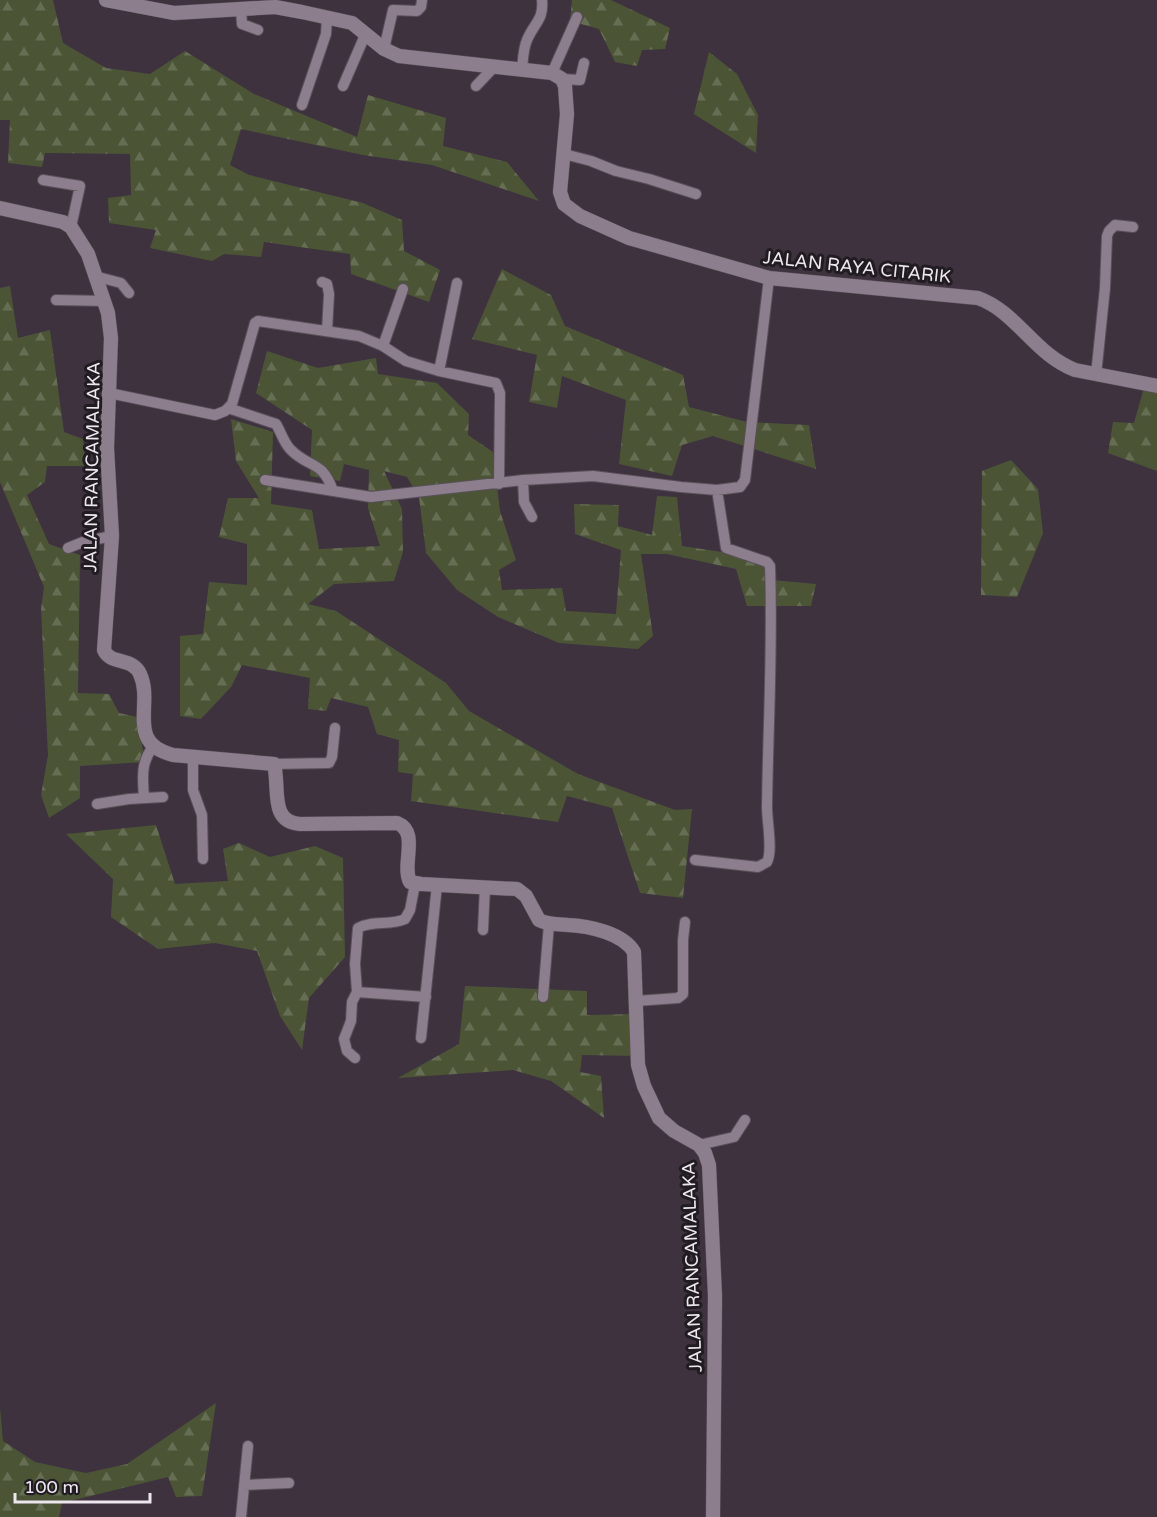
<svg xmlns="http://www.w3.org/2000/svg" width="1157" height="1517" font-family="'Varela Round',sans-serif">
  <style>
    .forest { fill: url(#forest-firs) }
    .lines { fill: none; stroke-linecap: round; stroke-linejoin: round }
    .minor-casing { stroke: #594f59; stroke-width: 12 }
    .tertiary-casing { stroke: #594f59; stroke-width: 15 }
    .minor { stroke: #8c7e8c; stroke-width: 10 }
    .tertiary { stroke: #8c7e8c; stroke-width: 14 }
    .labels { text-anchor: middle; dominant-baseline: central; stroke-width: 6; stroke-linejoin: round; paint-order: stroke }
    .street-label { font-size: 18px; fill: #eee6ee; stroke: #211c22 }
  </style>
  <defs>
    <pattern id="forest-firs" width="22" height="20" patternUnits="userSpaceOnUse" patternTransform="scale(1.5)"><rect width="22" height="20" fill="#4b5536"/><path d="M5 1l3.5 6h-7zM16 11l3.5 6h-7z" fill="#656d53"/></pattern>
  </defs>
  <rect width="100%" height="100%" fill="#3e323e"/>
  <path class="forest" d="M 0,0 L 53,0 L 63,43 L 106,68 L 150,74 L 185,51 L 254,94 L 357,137 L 368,95 L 446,118 L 443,146 L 507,162 L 539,201 L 432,165 L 363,155 L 241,129 L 230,165 L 249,175 L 363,203 L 402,220 L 404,251 L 440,270 L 429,302 L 351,274 L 350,254 L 264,242 L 261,257 L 224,254 L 212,261 L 150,248 L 156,230 L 109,223 L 108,198 L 131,195 L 130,154 L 45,153 L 42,167 L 8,163 L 10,120 L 0,120 Z
    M 572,0 L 611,0 L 670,28 L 665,49 L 642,50 L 637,66 L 615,62 L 599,29 L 570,21 Z
    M 709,52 L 737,74 L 758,115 L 756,153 L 694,114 Z
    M 502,269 L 551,295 L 565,326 L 683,375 L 689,407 L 747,422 L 809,425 L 816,469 L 713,436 L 682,445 L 672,476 L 619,464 L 626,400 L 562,376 L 557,408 L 529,402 L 537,355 L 472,339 Z
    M 10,286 L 18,338 L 50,330 L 64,432 L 83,439 L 86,466 L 47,466 L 45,482 L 27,495 L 49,544 L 80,555 L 78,693 L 109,694 L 119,713 L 137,717 L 145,762 L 80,766 L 80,798 L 49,818 L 41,795 L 48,755 L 41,609 L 44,587 L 0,482 L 0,288 Z
    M 267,351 L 318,368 L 376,358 L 378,374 L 437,383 L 469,414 L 468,435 L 493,452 L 500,511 L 516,560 L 499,570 L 502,590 L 562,588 L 566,611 L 616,614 L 621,550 L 575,534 L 574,504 L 619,505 L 618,526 L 652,535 L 657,496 L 677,497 L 682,546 L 761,558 L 772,580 L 816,584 L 811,606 L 747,606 L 736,569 L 667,554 L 641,554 L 653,636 L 638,649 L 559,643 L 498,617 L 457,590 L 426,553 L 419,497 L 407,477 L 384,471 L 402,509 L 403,552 L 394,581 L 334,584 L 308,604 L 336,611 L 446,683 L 469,711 L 578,774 L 675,810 L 692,809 L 683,898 L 640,893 L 612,808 L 567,796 L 558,822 L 411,801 L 413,774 L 398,772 L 399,740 L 377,734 L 368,707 L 331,698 L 326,711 L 308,709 L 310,678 L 242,665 L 231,687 L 201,719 L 180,716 L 180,636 L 203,634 L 209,582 L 247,585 L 247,544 L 219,537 L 228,498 L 259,498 L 236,461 L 231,419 L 273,432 L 271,504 L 312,510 L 319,549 L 380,546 L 368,508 L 369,470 L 344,464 L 340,481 L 310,476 L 312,430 L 256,393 Z
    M 1144,388 L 1157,389 L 1157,471 L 1108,453 L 1113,422 L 1134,423 Z
    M 1011,460 L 1038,489 L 1043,533 L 1017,597 L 981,595 L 982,471 Z
    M 156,825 L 175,884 L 228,881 L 223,849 L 239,843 L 270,857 L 315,846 L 343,858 L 345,957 L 309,998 L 302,1050 L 280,1016 L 257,951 L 215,943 L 158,949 L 111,917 L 113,879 L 66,834 Z
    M 465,986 L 587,991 L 587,1015 L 634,1014 L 638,1056 L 582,1055 L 580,1072 L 601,1076 L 604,1118 L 551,1081 L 513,1070 L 398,1078 L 459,1044 Z
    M 216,1403 L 202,1496 L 176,1497 L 168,1477 L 62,1503 L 59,1517 L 0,1517 L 0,1408 L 3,1441 L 35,1462 L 86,1473 L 127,1464 Z"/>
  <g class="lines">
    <defs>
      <path id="minor" d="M 241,9 L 242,24 L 258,30
        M 384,49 L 393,10 L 417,11 L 421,7 L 422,0
        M 522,70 C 523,60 523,49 527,40 C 534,23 544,20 542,0
        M 552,73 L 577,17
        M 562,79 L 580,80 L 584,63
        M 343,86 L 366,33
        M 476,86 L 494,67
        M 302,105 L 326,34 L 327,17
        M 564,154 L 591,161 L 616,171 L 649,179 L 696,194
        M 43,180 L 80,186 L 71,227
        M 98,277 L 121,283 L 129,293
        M 322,282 L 327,284 L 329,294 L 327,331
        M 56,300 L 105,301
        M 383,346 L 403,289
        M 439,371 L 457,283
        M 1096,375 L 1105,288 L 1107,236 L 1109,231 L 1115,225 L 1133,227
        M 109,393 L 215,415 L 225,411 L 232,404 L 255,323 L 258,321 L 359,336 L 383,346 L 406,361 L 439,371 L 496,383 L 500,393 L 499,484
        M 228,408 L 276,424 C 281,432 283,441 290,449 C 309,469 322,459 333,491
        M 265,480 L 371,497 L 523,480 L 593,476 L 681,487 L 717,490 L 740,487 L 745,480 L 769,278
        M 523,480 L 524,502 L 532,517
        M 68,548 L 83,542 L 112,536
        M 193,757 L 193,790 L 202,815 L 203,859
        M 274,764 L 329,763 L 332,757 L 335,728
        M 144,798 C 143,780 140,763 153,747
        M 97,804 L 129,799 L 163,797
        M 695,860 L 758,867 L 767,862 C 773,851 767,822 767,807 C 768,727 773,647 770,566 L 767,562 L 726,548 L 717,490
        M 483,930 L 485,886
        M 357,992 L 426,997
        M 543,997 L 549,924
        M 636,1001 L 678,998 L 683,994 L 683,940 L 685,922
        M 421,1038 L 437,885
        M 355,1058 L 347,1051 L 344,1039 L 351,1021 L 352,1002 L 357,992 L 355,964 L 358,928 C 372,920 391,926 405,919 L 410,910 L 415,884
        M 699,1145 L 734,1137 L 745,1120
        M 244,1485 L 289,1483
        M 241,1517 L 248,1446"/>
      <path id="tertiary" d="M 106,0 L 174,13 L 275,7 L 302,12 L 352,23 L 384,49 L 399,56 L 552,73 L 562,79 L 565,86 L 567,114 L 560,192 L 564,204 L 580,216 L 629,238 L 769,278 L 978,298 C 1017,312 1034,354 1075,370 L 1157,386
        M 0,208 L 63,222 L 71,227 L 88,254 L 108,313 L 111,338 L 107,448 L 112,536 L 104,650 C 110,665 133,657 140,674 C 154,704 125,743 173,755 L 274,764 C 280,788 269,822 300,824 L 397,823 C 420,832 401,864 410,882 L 421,884 L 517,889 L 526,896 L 539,920 C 549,925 558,924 568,925 C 589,926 623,933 634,952 L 638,1065 L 644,1086 L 659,1118 L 674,1131 L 699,1145 L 705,1153 L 709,1165 L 715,1296 L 713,1517"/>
    </defs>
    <use href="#minor" class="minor-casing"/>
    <use href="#tertiary" class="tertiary-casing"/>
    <use href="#minor" class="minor"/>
    <use href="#tertiary" class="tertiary"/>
  </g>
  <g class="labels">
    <g class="street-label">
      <text transform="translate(857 267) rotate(6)">JALAN RAYA CITARIK</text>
      <text transform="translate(92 467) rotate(-89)">JALAN RANCAMALAKA</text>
      <text transform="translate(692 1267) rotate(-92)">JALAN RANCAMALAKA</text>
    </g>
  </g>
  <path d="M15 1493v9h135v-9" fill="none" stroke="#eee6ee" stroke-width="3"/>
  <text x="24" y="1493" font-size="18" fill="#eee6ee" stroke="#211c22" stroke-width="4.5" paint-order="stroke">100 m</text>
</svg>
